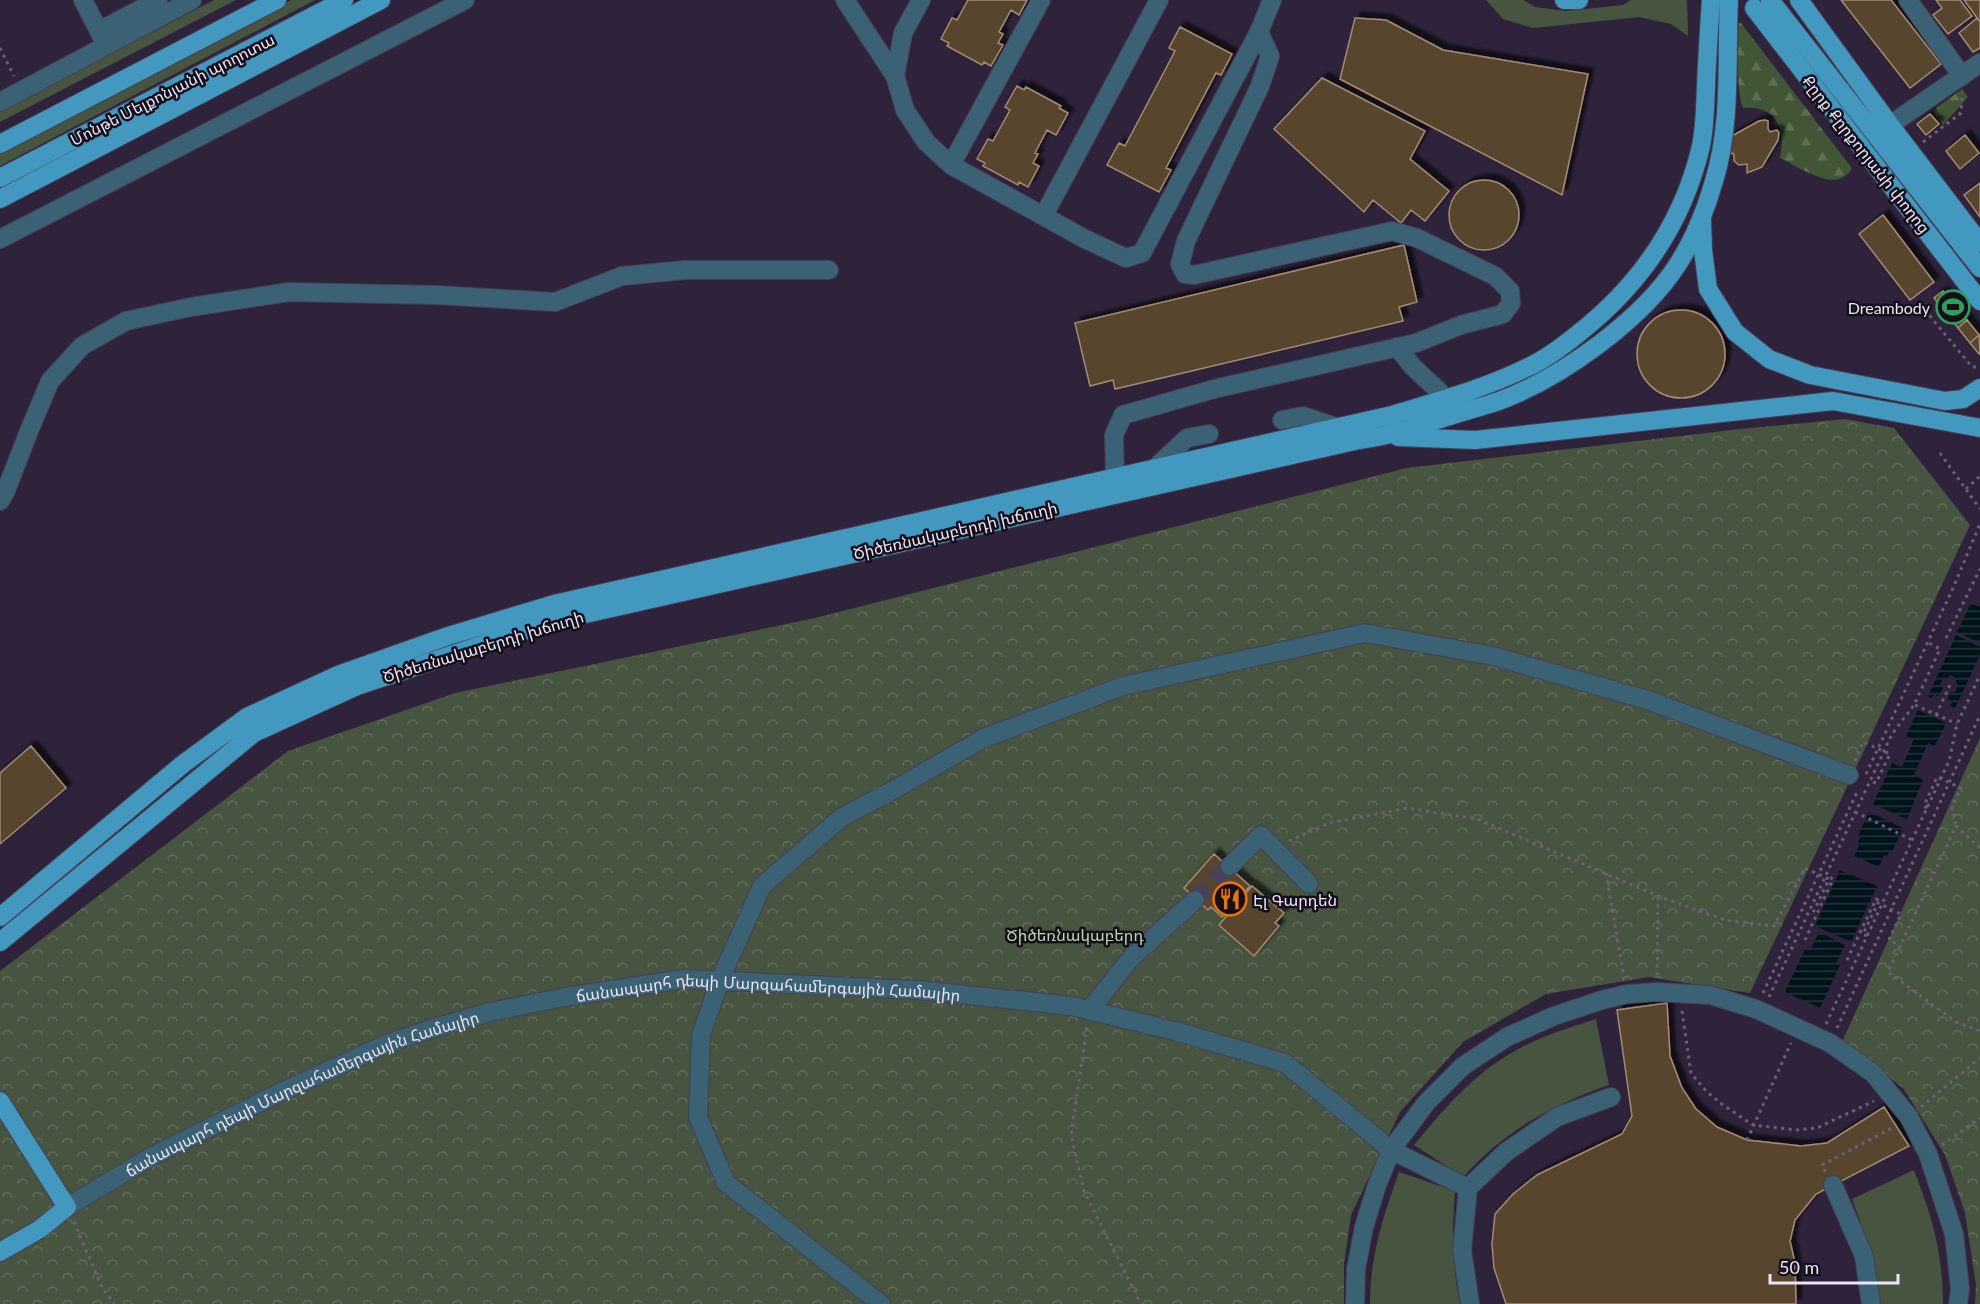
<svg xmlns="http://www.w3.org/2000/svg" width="1980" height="1304" font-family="Lato,'Noto Sans Armenian',sans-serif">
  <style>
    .grass { fill: #475440 }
    .forest { fill: url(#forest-firs) }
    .park { fill: url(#park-crowns) }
    .water { fill: url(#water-rules) }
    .building { fill: #59442d; stroke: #a38b72; stroke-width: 1.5; filter: url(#shadow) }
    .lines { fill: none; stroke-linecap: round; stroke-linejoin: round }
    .minor-tunnel { stroke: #4a4057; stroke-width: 18; stroke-dasharray: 18 9; stroke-linecap: butt }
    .minor-casing { stroke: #483e55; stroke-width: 20 }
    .major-casing { stroke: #483e55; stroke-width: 20 }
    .path { stroke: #6b6177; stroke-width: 3; stroke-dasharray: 3 4.5; stroke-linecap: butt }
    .minor { stroke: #3b6174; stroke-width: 18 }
    .major { stroke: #4398bf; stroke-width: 18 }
    .labels { text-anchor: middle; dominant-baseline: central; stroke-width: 5; stroke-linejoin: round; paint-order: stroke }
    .street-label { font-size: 16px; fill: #ebe5f5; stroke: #140f1a }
    .poi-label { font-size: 16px; fill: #ebe5f5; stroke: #140f1a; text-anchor: end }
    .park-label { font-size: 16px; fill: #b6dca3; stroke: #140f1a }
  </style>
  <defs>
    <pattern id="forest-firs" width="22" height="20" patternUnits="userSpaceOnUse" patternTransform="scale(1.5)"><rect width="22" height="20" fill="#415636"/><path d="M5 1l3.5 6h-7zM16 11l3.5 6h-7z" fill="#5d6e54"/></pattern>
    <pattern id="park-crowns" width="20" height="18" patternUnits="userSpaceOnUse" patternTransform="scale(1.5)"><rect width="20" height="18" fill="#475440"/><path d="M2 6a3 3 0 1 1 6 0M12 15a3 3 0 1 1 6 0" fill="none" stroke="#626c5c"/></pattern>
    <pattern id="water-rules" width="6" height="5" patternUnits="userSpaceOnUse" patternTransform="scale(1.5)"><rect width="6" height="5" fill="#00131b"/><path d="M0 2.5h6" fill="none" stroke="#25353d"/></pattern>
    <filter id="shadow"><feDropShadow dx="5.5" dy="-5.5" stdDeviation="1.5" flood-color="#0009"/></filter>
  </defs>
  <rect width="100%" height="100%" fill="#2e233b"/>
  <path class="grass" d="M 214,0 L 236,0 L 0,122 L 0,112 Z
    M 291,0 L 315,0 L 0,166 L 0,154 Z
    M 1486,0 L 1523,0 L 1535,7 L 1566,11 L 1623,5 L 1631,0 L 1687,0 L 1688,36 L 1671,24 L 1639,17 L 1533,28 L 1503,19 Z
    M 1596,1019 L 1609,1085 C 1550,1106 1506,1130 1463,1177 L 1414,1145 C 1443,1110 1474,1073 1515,1051 C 1541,1036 1568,1028 1596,1019 Z
    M 1914,1170 C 1932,1216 1943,1254 1943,1304 L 1880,1304 C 1875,1264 1866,1236 1852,1199 Z
    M 1399,1172 L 1455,1191 C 1452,1230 1452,1266 1460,1304 L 1370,1304 C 1370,1256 1383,1217 1399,1172 Z"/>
  <path class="forest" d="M 1739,23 L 1741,23 L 1851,167 L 1851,171 C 1847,174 1843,178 1839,179 C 1824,184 1794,165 1780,158 C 1786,128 1777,106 1743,108 C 1737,97 1736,37 1739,23 Z
    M 1962,89 L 1968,97 L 1943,125 L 1932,111 Z"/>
  <path class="park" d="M 1845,419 L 1894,428 L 1970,525 L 1750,993 L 1649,977 L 1546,994 L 1463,1042 L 1400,1112 L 1351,1215 L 1344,1264 L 1344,1304 L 0,1304 L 0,971 L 288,751 L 455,693 L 815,618 L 1407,468 L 1740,429 Z
    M 1980,738 L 1980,1304 L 1975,1304 L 1976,1285 L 1965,1213 L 1945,1155 L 1903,1088 L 1842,1042 Z"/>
  <path class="water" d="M 1971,603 L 1980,607 L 1980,643 L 1957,632 Z
    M 1956,635 L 1980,647 L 1980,655 L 1955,708 L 1950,706 L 1952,702 L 1948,699 L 1950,692 L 1955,692 L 1958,685 L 1956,682 L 1956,678 L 1950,675 L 1947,679 L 1943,679 L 1940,684 L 1943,688 L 1938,697 L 1935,694 L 1931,698 L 1928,696 Z
    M 1918,710 L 1946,723 L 1935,746 L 1928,743 L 1914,775 L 1923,780 L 1907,819 L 1873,804 L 1892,763 L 1902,767 L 1914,739 L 1906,736 Z
    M 1869,812 L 1903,828 L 1893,850 L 1890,851 L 1887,856 L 1884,855 L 1879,867 L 1854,856 L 1859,845 L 1857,844 L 1860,838 L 1858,836 Z
    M 1840,870 L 1877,886 L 1851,942 L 1815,926 Z
    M 1819,932 L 1845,945 L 1836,963 L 1840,965 L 1820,1008 L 1785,992 L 1805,949 L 1810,951 Z"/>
  <path class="building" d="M 968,0 L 1027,0 L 1019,15 L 1011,10 L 999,32 L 1003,34 L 998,43 L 1003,45 L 991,66 L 984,62 L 982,65 L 947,46 L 949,43 L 941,39 L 952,18 L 957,20 Z
    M 1841,0 L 1891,0 L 1941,64 L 1910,88 Z
    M 1936,0 L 1960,0 L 1972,16 L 1948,34 L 1933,15 L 1942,8 Z
    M 1964,0 L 1980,0 L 1980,22 Z
    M 1355,18 L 1386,20 L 1443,50 L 1588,74 L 1562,195 L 1340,79 Z
    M 1977,18 L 1980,22 L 1980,48 L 1973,52 L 1959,33 Z
    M 1180,27 L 1232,54 L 1221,75 L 1216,73 L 1166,168 L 1171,170 L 1159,192 L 1107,165 L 1119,143 L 1125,146 L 1175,51 L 1169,48 Z
    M 1322,78 L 1425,131 L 1410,159 L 1449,191 L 1425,221 L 1411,210 L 1401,223 L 1373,200 L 1364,212 L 1274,129 Z
    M 1017,86 L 1024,90 L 1026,87 L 1061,106 L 1059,108 L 1068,113 L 1056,135 L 1047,130 L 1035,153 L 1038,154 L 1033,163 L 1039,166 L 1028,187 L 1019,182 L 1018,185 L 983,166 L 985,163 L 977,159 L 988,139 L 993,141 L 1010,110 L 1005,107 Z
    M 1930,114 L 1939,124 L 1926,135 L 1917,124 Z
    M 1765,120 L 1768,121 L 1768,129 L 1770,132 L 1777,130 L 1779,133 L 1778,140 L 1762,167 L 1747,173 L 1747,164 L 1739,165 L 1734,161 L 1734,154 L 1727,152 L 1730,137 L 1759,121 Z
    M 1965,135 L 1979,153 L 1960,169 L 1946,151 Z
    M1449 215a35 35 0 1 1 70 0a35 35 0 1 1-70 0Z
    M 1980,183 L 1980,217 L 1964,195 Z
    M 1883,215 L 1934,282 L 1910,300 L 1859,234 Z
    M 1404,245 L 1417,302 L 1399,307 L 1403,321 L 1115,389 L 1113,380 L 1090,386 L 1075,323 Z
    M 1943,291 L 1967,320 L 1958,328 L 1934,298 Z
    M1637 354a44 44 0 1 1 88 0a44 44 0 1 1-88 0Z
    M 1967,320 L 1979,335 L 1970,343 L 1958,328 Z
    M 1979,335 L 1980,352 L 1979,354 L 1970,343 Z
    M 31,746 L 66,788 L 0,844 L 0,773 Z
    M 1214,854 L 1250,886 L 1222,917 L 1211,907 L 1208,910 L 1184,888 Z
    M 1252,886 L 1284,913 L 1275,923 L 1279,926 L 1254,956 L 1219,925 Z
    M 1667,1003 L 1670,1056 L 1682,1088 L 1696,1109 L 1717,1127 L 1747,1140 L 1801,1146 L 1827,1143 L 1884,1107 L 1909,1146 L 1816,1194 L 1795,1220 L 1790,1241 L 1795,1263 L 1796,1304 L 1506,1304 L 1494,1268 L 1492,1244 L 1495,1214 L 1513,1194 L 1537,1175 L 1622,1134 L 1632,1116 L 1617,1010 Z"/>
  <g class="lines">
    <path class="minor-tunnel" d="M 1195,900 L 1230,866"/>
    <defs>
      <g id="minor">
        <path d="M 83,0 L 104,41"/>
        <path d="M 845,0 L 895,76 L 905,110 L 926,142 L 951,165 L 1085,239 L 1126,258 L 1142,253 L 1259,32 L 1272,0"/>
        <path d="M 1908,0 L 1962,76"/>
        <path d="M 99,31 L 158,0"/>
        <path d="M 895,76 L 903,33 L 921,0"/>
        <path d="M 0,102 L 192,0"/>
        <path d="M 1890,125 L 1980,63"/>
        <path d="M 951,165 L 1041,0"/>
        <path d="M 1044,215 L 1159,0"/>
        <path d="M 0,239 L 465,0"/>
        <path d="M 1397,347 L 1413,367 L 1440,392"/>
        <path d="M 1282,420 L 1303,416 L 1336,427"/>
        <path d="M 1155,468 L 1187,438 L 1209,434"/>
        <path d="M 1115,478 L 1114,435 L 1123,415 L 1214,389 L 1416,343 L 1461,325 L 1503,314 L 1511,303 L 1510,291 L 1495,276 L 1417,238 L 1392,231 L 1194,275 L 1185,274 L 1180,264 L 1186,241 L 1260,86 L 1270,56 L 1259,32"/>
        <path d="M 0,501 L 5,493 L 29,431 L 50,381 L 82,346 L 126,321 L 191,307 L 289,292 L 436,295 L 555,302 L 622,276 L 685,270 L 829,270"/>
        <path d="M 1230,866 L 1261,835 L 1309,884"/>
        <path d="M 1089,1011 L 1131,958 L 1195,900"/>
        <path d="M 1833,1185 L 1864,1256 L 1871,1304"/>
        <path id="s1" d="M 67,1207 L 149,1158 L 277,1094 L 389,1043 L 431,1029 L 490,1012 L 565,997 L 683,979 L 918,990 L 1026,1001 L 1071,1006 L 1175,1031 L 1285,1063 L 1391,1150 L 1468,1188"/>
        <path d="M 881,1304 L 726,1183 L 698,1117 L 701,1035 L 720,980 L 762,886 L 842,817 L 888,793 L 984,738 L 1123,686 L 1365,633 L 1493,656 L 1648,700 L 1849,775"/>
        <path d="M 1355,1304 L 1356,1269 L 1364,1227 L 1377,1185 L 1391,1150 L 1426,1103 L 1463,1066 L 1507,1037 L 1554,1016 L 1602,1000 L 1627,994 L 1657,992 L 1710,995 L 1756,1009 L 1830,1043 L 1873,1073 L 1909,1117 L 1928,1154 L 1954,1234 L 1960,1289 L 1958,1304"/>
        <path d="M 1470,1304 L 1462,1250 L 1468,1188 L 1506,1152 L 1557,1117 L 1611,1097"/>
      </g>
      <path id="major" d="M 1564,0 L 1579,0
        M 1770,0 L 1980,268
        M 1799,0 L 1890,125 L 1980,243
        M 1754,8 L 1980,301
        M 0,144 L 277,0
        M 0,178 L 344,0
        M 0,199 L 381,0
        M 1702,219 L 1703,250 L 1708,289 L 1735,332 L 1769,359 L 1810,375 L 1945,401 L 1963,399 L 1980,388
        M 1398,437 L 1475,440 L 1833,401 L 1980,428
        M 0,917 L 183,764 L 247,717 L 338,675 L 448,636 L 554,604 L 1392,415 C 1438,401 1483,389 1526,368 C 1545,360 1563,346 1579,333 C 1641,284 1683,223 1701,146 C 1705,127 1705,106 1706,87 C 1707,58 1709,29 1711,0
        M 0,942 L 254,733 L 357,686 L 554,621 L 1359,440 C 1390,436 1418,426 1447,417 C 1464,411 1482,407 1499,401 C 1561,378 1642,320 1678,264 C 1694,239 1706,209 1714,181 C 1732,123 1726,59 1729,0
        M 0,1101 L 67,1207 L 40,1229 L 0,1252"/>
    </defs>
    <use href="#minor" class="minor-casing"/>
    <use href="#major" class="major-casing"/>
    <path class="path" d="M 0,48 L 14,76
      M 1923,142 L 1961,113 L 1962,96
      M 1920,304 L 1972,367 L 1980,367
      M 1940,453 L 1980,509
      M 1966,489 L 1980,476
      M 1946,638 L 1980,569
      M 1915,705 L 1957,724
      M 1936,715 L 1950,685
      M 1855,761 L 1863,742 L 1890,754 L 1876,783 L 1870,781
      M 1866,774 L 1954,586 L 1980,524
      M 1927,808 L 1924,806 L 1937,777 L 1961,788 L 1952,806 L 1956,826
      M 1855,812 L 1912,840
      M 1289,841 L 1329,823 L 1408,808 L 1477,819 L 1658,896 L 1725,920 L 1774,926 L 1805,868 L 1829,879 L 1814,911 L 1810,909
      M 1980,848 L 1956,826 L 1888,972 L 1956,1022 L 1980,1031
      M 1606,873 L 1624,978
      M 1867,936 L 1863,934 L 1878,903 L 1901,914 L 1889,940 L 1901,946
      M 1805,940 L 1833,879 L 1826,875
      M 1847,960 L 1876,899 L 1883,902
      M 1657,975 L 1658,896
      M 1763,993 L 1858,790
      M 1769,997 L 1892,734 L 1914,705 L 1940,649 L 1927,642
      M 1682,1011 L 1691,1073 L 1706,1091 L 1723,1105 L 1753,1125 L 1797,1130 L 1817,1128 L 1874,1101
      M 1826,1024 L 1949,761 L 1957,724 L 1980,675
      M 1087,1027 L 1071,1135 L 1084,1191 L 1141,1304
      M 1837,1028 L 1980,715
      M 1921,1107 L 1980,1058
      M 1747,1140 L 1791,1043
      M 1942,1145 L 1980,1118
      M 1825,1172 L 1822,1165 L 1894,1127
      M 74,1222 L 102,1287 L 114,1304"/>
    <use href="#minor" class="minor"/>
    <use href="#major" class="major"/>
  </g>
  <defs>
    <symbol id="stadium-ring" viewBox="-11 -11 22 22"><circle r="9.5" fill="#140f1a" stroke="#2e9e5b" stroke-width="1.5"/><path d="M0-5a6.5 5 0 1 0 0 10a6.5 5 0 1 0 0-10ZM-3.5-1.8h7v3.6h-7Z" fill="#2e9e5b"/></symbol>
    <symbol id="restaurant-ring" viewBox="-11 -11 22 22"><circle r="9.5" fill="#140f1a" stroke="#e8710a" stroke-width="1.5"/><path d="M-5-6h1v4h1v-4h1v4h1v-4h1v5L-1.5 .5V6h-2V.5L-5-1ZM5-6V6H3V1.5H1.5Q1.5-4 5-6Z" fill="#e8710a"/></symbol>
  </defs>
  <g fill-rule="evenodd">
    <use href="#stadium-ring" x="1934" y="288" width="38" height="38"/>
    <use href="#restaurant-ring" x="1211" y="880" width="38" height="38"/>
  </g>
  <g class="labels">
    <g class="street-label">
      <text transform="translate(172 89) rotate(-27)">Մոնթե Մելքոնյանի պողոտա</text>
      <text transform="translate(1867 154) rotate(52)">Քըրք Քըրքորյանի փողոց</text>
      <text transform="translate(955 530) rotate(-13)">Ծիծեռնակաբերդի խճուղի</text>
      <text transform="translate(483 646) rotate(-17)">Ծիծեռնակաբերդի խճուղի</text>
      <text stroke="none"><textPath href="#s1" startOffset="748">ճանապարհ դեպի Մարզահամերգային Համալիր</textPath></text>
      <text stroke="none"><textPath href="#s1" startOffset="262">ճանապարհ դեպի Մարզահամերգային Համալիր</textPath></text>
    </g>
    <g class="poi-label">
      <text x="1930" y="307">Dreambody</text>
      <text x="1253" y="899" text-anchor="start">Էլ Գարդեն</text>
    </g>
    <g class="park-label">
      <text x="1075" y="934">Ծիծեռնակաբերդ</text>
    </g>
  </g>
  <path d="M1770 1274v9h128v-9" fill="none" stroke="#ebe5f5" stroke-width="3"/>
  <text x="1779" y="1274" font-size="18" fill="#ebe5f5" stroke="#140f1a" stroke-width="4.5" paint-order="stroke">50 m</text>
</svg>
